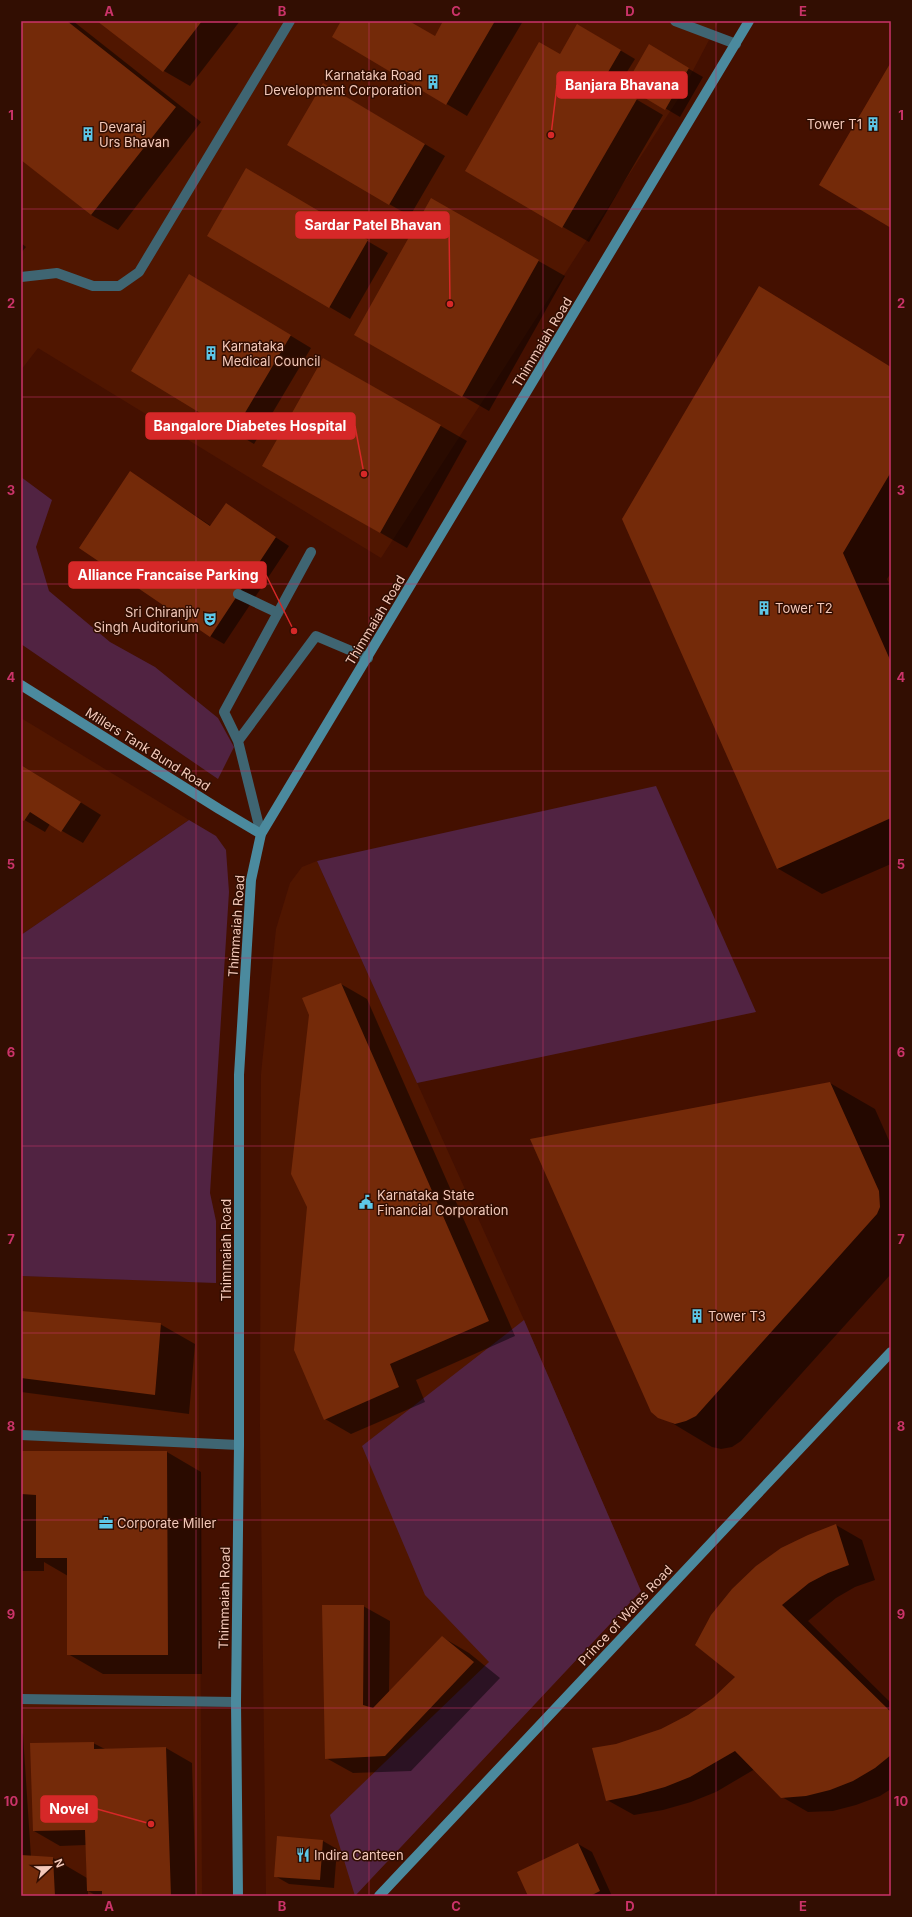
<svg xmlns="http://www.w3.org/2000/svg" width="912" height="1917" font-family="Inter,sans-serif">
  <style>
    .built { fill: #501600 }
    .green { fill: #512342 }
    .shadow { fill: #0007 }
    .building { fill: #742a09 }
    .lines { fill: none; stroke-linecap: round; stroke-linejoin: round }
    .lane { stroke: #3f6572; stroke-width: 10 }
    .street { stroke: #3f6572; stroke-width: 10 }
    .secondary { stroke: #4b8a9e; stroke-width: 10 }
    .grid { fill: none; stroke: #ca3369; stroke-width: 1; stroke-opacity: 0.55 }
    .labels { text-anchor: middle; dominant-baseline: central; stroke-width: 3; stroke-linejoin: round; paint-order: stroke }
    .poi-label { font-size: 13px; fill: #f4c9ba; stroke: #320e02; text-anchor: start }
    .street-label { font-size: 13px; fill: #f4c9ba; stroke: #320e02 }
    .leader { fill: none; stroke: #d62828; stroke-width: 1.5 }
    .callout-dot { fill: #d62828; stroke: #320e02; stroke-width: 1.5 }
    .callout { fill: #d62828; stroke: #d62828; stroke-width: 1.5 }
    .callout-label { font-size: 14px; text-anchor: middle; font-weight: bold; fill: #fff }
    .neatline { fill: none; stroke: #ca3369; stroke-width: 1.5 }
    .grid-label { font-size: 13px; text-anchor: middle; font-weight: bold; fill: #ca3369 }
  </style>
  <rect width="100%" height="100%" fill="#441000"/>
  <path class="built" d="M 21,21 L 719,21 L 678,99 L 381,558 L 38,348 L 21,370 Z
    M 21,718 L 189,820 L 21,935 Z
    M 317,861 L 524,1320 L 641,1591 L 355,1896 L 266,1896 L 260,1427 L 261,1074 L 276,929 L 290,883 L 302,867 Z
    M 21,1276 L 198,1282 L 202,1896 L 21,1896 Z"/>
  <path class="green" d="M 21,477 L 52,500 L 36,547 L 49,591 L 110,642 L 155,667 L 218,718 L 234,747 L 218,779 L 21,644 Z
    M 656,786 L 756,1012 L 417,1083 L 317,861 Z
    M 189,820 L 216,836 L 226,850 L 229,892 L 210,1193 L 216,1221 L 216,1283 L 21,1276 L 21,935 Z
    M 524,1320 L 641,1591 L 355,1896 L 330,1815 L 489,1662 L 425,1595 L 362,1446 Z"/>
  <path class="shadow" d="M 21,21 L 73,21 L 201,122 L 118,230 L 91,215 L 21,159 Z
    M 99,21 L 240,21 L 190,86 L 164,71 Z
    M 342,21 L 408,21 L 435,37 L 444,21 L 523,21 L 467,116 L 333,37 Z
    M 578,25 L 635,59 L 617,88 L 663,115 L 589,242 L 466,171 L 560,55 Z
    M 649,46 L 703,77 L 680,117 L 626,85 Z
    M 344,96 L 445,156 L 410,216 L 389,204 Z
    M 246,170 L 388,253 L 350,319 L 208,236 Z
    M 431,200 L 565,276 L 489,411 L 355,335 Z
    M 21,243 L 26,247 L 21,253 Z
    M 210,287 L 311,348 L 254,444 L 132,371 Z
    M 759,288 L 891,367 L 891,573 L 887,579 L 891,588 L 891,864 L 822,894 L 777,868 Z
    M 324,359 L 467,441 L 407,548 L 264,466 Z
    M 131,473 L 211,526 L 226,505 L 289,546 L 224,644 L 210,636 Z
    M 21,765 L 101,815 L 83,843 L 50,824 L 45,832 L 21,818 Z
    M 341,984 L 367,999 L 515,1336 L 416,1380 L 425,1402 L 351,1434 L 325,1419 Z
    M 830,1083 L 875,1109 L 891,1145 L 891,1274 L 741,1441 L 732,1447 L 721,1449 L 712,1447 L 652,1411 Z
    M 21,1312 L 160,1324 L 195,1344 L 189,1414 L 21,1392 Z
    M 21,1452 L 167,1452 L 201,1472 L 202,1674 L 103,1674 L 68,1654 L 68,1576 L 44,1562 L 44,1571 L 21,1571 Z
    M 836,1525 L 862,1540 L 875,1580 L 855,1587 L 836,1598 L 808,1621 L 891,1703 L 891,1789 L 880,1796 L 856,1805 L 833,1811 L 808,1812 L 782,1797 L 755,1769 L 716,1792 L 691,1802 L 663,1810 L 634,1815 L 607,1800 L 616,1745 L 661,1730 L 689,1716 L 713,1699 L 737,1677 L 696,1644 Z
    M 363,1606 L 390,1621 L 389,1693 L 442,1637 L 469,1653 L 500,1678 L 411,1771 L 353,1773 L 326,1758 Z
    M 21,1732 L 23,1734 L 31,1857 L 53,1858 L 87,1878 L 86,1845 L 60,1846 L 34,1831 L 93,1743 L 105,1749 L 166,1748 L 192,1763 L 196,1896 L 97,1896 L 88,1891 L 88,1896 L 21,1896 Z
    M 323,1841 L 337,1849 L 334,1888 L 289,1884 L 275,1876 Z
    M 578,1844 L 592,1852 L 612,1896 L 530,1896 Z"/>
  <path class="building" d="M 21,21 L 67,21 L 176,107 L 91,215 L 21,160 Z
    M 97,21 L 202,21 L 163,72 Z
    M 341,21 L 409,21 L 435,36 L 443,21 L 495,21 L 446,105 L 332,37 Z
    M 577,24 L 621,50 L 604,79 L 637,99 L 562,228 L 465,171 L 539,42 L 560,54 Z
    M 649,44 L 689,68 L 665,110 L 625,86 Z
    M 891,62 L 891,228 L 819,185 Z
    M 323,83 L 425,144 L 389,205 L 287,145 Z
    M 246,168 L 368,240 L 329,308 L 207,236 Z
    M 431,198 L 539,260 L 462,397 L 354,335 Z
    M 189,274 L 291,335 L 233,433 L 131,371 Z
    M 759,286 L 891,367 L 891,472 L 843,553 L 891,662 L 891,818 L 777,869 L 622,519 Z
    M 323,358 L 441,425 L 380,533 L 262,466 Z
    M 130,471 L 210,526 L 226,503 L 276,537 L 210,637 L 79,548 Z
    M 21,765 L 81,802 L 61,832 L 30,812 L 24,821 L 21,820 Z
    M 341,983 L 489,1321 L 390,1364 L 399,1387 L 324,1420 L 294,1350 L 307,1207 L 291,1174 L 309,1015 L 302,998 Z
    M 830,1082 L 879,1191 L 880,1207 L 877,1214 L 696,1416 L 686,1421 L 675,1424 L 658,1418 L 651,1412 L 530,1139 Z
    M 21,1311 L 161,1323 L 155,1395 L 21,1378 Z
    M 21,1451 L 167,1451 L 168,1655 L 67,1655 L 67,1558 L 36,1558 L 36,1495 L 21,1494 Z
    M 836,1524 L 849,1565 L 828,1573 L 809,1583 L 782,1605 L 891,1712 L 891,1755 L 875,1768 L 853,1781 L 830,1790 L 806,1796 L 781,1798 L 735,1751 L 690,1777 L 665,1787 L 636,1795 L 606,1801 L 592,1748 L 616,1744 L 661,1729 L 688,1715 L 713,1698 L 735,1677 L 695,1645 L 711,1615 L 732,1589 L 756,1566 L 781,1548 L 808,1535 Z
    M 322,1605 L 364,1605 L 363,1705 L 373,1708 L 442,1636 L 474,1662 L 385,1756 L 325,1759 Z
    M 94,1742 L 94,1749 L 166,1747 L 171,1896 L 102,1896 L 102,1891 L 87,1891 L 85,1830 L 33,1831 L 30,1743 Z
    M 277,1836 L 323,1840 L 320,1880 L 274,1877 Z
    M 578,1843 L 600,1891 L 590,1896 L 528,1896 L 517,1872 Z
    M 21,1855 L 53,1857 L 55,1896 L 21,1896 Z"/>
  <g class="lines">
    <path class="lane" d="M 238,594 L 278,613
      M 238,741 L 316,636 L 368,658
      M 261,834 L 238,741 L 224,712 L 311,552
      M 21,1435 L 239,1445"/>
    <path class="street" d="M 675,21 L 736,44
      M 21,277 L 57,273 L 93,286 L 119,286 L 139,272 L 290,21
      M 21,1699 L 236,1702"/>
    <path class="secondary" d="M 21,685 L 219,809 L 261,834
      M 238,1896 L 236,1702 L 239,1445 L 239,1075 L 251,880 L 261,834 L 749,21
      M 379,1896 L 891,1352"/>
  </g>
  <path class="grid" d="M 196,21 L 196,1896M 369,21 L 369,1896M 543,21 L 543,1896M 716,21 L 716,1896M 21,209 L 891,209M 21,397 L 891,397M 21,584 L 891,584M 21,771 L 891,771M 21,958 L 891,958M 21,1146 L 891,1146M 21,1333 L 891,1333M 21,1520 L 891,1520M 21,1708 L 891,1708"/>
  <defs>
    <symbol id="building-bare" viewBox="-9 -9 18 18"><path d="M-4-6H4V6H1V3H-1V6H-4ZM-2.5-4.3h1.7v1.8h-1.7ZM.8-4.3h1.7v1.8H.8ZM-2.5-1h1.7V.8h-1.7ZM.8-1h1.7V.8H.8Z" fill="#5dc7e8" stroke="#320e02" stroke-width="2.5" paint-order="stroke"/></symbol>
    <symbol id="theatre-bare" viewBox="-9 -9 18 18"><path d="M-5-5.5Q0-4 5-5.5V0Q5 5 0 6Q-5 5-5 0ZM-3.3-2.5H-1v1.5H-3.3ZM1-2.5H3.3v1.5H1ZM-2.8 1Q0 5.5 2.8 1Z" fill="#5dc7e8" stroke="#320e02" stroke-width="2.5" paint-order="stroke"/></symbol>
    <symbol id="civic-bare" viewBox="-9 -9 18 18"><path d="M-.6-6.5H3V-4.5H.6V-3L4-1V1h2V6H-6V1h2V-1L-.6-3ZM-1.2 2.5V6h2.4V2.5Z" fill="#5dc7e8" stroke="#320e02" stroke-width="2.5" paint-order="stroke"/></symbol>
    <symbol id="office-bare" viewBox="-9 -9 18 18"><path d="M-6-3h4V-5.5h4V-3h4V5H-6ZM-1-4.5V-3h2v-1.5ZM-6 0V1H6V0Z" fill="#5dc7e8" stroke="#320e02" stroke-width="2.5" paint-order="stroke"/></symbol>
    <symbol id="restaurant-bare" viewBox="-9 -9 18 18"><path d="M-5-6h1v4h1v-4h1v4h1v-4h1v5L-1.5 .5V6h-2V.5L-5-1ZM5-6V6H3V1.5H1.5Q1.5-4 5-6Z" fill="#5dc7e8" stroke="#320e02" stroke-width="2.5" paint-order="stroke"/></symbol>
  </defs>
  <g fill-rule="evenodd">
    <use href="#building-bare" x="423" y="72" width="20" height="20"/>
    <use href="#building-bare" x="863" y="114" width="20" height="20"/>
    <use href="#building-bare" x="78" y="124" width="20" height="20"/>
    <use href="#building-bare" x="201" y="343" width="20" height="20"/>
    <use href="#building-bare" x="754" y="598" width="20" height="20"/>
    <use href="#theatre-bare" x="200" y="609" width="20" height="20"/>
    <use href="#civic-bare" x="356" y="1192" width="20" height="20"/>
    <use href="#building-bare" x="687" y="1306" width="20" height="20"/>
    <use href="#office-bare" x="96" y="1513" width="20" height="20"/>
    <use href="#restaurant-bare" x="293" y="1845" width="20" height="20"/>
  </g>
  <g class="labels">
    <g class="poi-label">
      <text x="422" y="75" text-anchor="end">Karnataka Road<tspan x="422" dy="15">Development Corporation</tspan></text>
      <text x="862" y="124" text-anchor="end">Tower T1</text>
      <text x="99" y="127">Devaraj<tspan x="99" dy="15">Urs Bhavan</tspan></text>
      <text x="222" y="346">Karnataka<tspan x="222" dy="15">Medical Council</tspan></text>
      <text x="775" y="608">Tower T2</text>
      <text x="199" y="612" text-anchor="end">Sri Chiranjiv<tspan x="199" dy="15">Singh Auditorium</tspan></text>
      <text x="377" y="1195">Karnataka State<tspan x="377" dy="15">Financial Corporation</tspan></text>
      <text x="708" y="1316">Tower T3</text>
      <text x="117" y="1523">Corporate Miller</text>
      <text x="314" y="1855">Indira Canteen</text>
    </g>
    <g class="street-label">
      <text transform="translate(542 342) rotate(-59)">Thimmaiah Road</text>
      <text transform="translate(375 620) rotate(-59)">Thimmaiah Road</text>
      <text transform="translate(148 749) rotate(32)">Millers Tank Bund Road</text>
      <text transform="translate(236 926) rotate(-86)">Thimmaiah Road</text>
      <text transform="translate(226 1250) rotate(-90)">Thimmaiah Road</text>
      <text transform="translate(224 1598) rotate(-89)">Thimmaiah Road</text>
      <text transform="translate(625 1615) rotate(-47)">Prince of Wales Road</text>
    </g>
  </g>
  <path class="leader" d="M551 135L557 85M450 304L449 225M364 474L355 426M294 631L266 575M151 1824L97 1809"/>
  <g class="callout-dot">
    <circle cx="551" cy="135" r="4"/>
    <circle cx="450" cy="304" r="4"/>
    <circle cx="364" cy="474" r="4"/>
    <circle cx="294" cy="631" r="4"/>
    <circle cx="151" cy="1824" r="4"/>
  </g>
  <g class="callout">
    <rect x="557" y="72" width="130" height="26" rx="4"/>
    <rect x="296" y="212" width="153" height="26" rx="4"/>
    <rect x="146" y="413" width="209" height="26" rx="4"/>
    <rect x="69" y="562" width="197" height="26" rx="4"/>
    <rect x="41" y="1796" width="56" height="26" rx="4"/>
  </g>
  <g class="callout-label">
    <text x="622" y="90">Banjara Bhavana</text>
    <text x="373" y="230">Sardar Patel Bhavan</text>
    <text x="250" y="431">Bangalore Diabetes Hospital</text>
    <text x="168" y="580">Alliance Francaise Parking</text>
    <text x="69" y="1814">Novel</text>
  </g>
  <rect width="912" height="1917" fill="none" stroke="#320e02" stroke-width="44"/>
  <g transform="translate(50 1867) rotate(68)" stroke="#320e02" stroke-width="3" paint-order="stroke">
  <path d="M0-3L7 15L0 10L-7 15Z" fill="#f4c9ba"/>
  <text y="-6" font-size="11" font-weight="bold" text-anchor="middle" fill="#f4c9ba">N</text>
  </g>
  <rect x="22" y="22" width="868" height="1873" class="neatline"/>
  <g class="grid-label">
    <text x="109" y="16">A</text>
    <text x="282" y="16">B</text>
    <text x="456" y="16">C</text>
    <text x="630" y="16">D</text>
    <text x="803" y="16">E</text>
    <text x="11" y="120">1</text>
    <text x="901" y="120">1</text>
    <text x="11" y="308">2</text>
    <text x="901" y="308">2</text>
    <text x="11" y="495">3</text>
    <text x="901" y="495">3</text>
    <text x="11" y="682">4</text>
    <text x="901" y="682">4</text>
    <text x="11" y="869">5</text>
    <text x="901" y="869">5</text>
    <text x="11" y="1057">6</text>
    <text x="901" y="1057">6</text>
    <text x="11" y="1244">7</text>
    <text x="901" y="1244">7</text>
    <text x="11" y="1431">8</text>
    <text x="901" y="1431">8</text>
    <text x="11" y="1619">9</text>
    <text x="901" y="1619">9</text>
    <text x="11" y="1806">10</text>
    <text x="901" y="1806">10</text>
    <text x="109" y="1911">A</text>
    <text x="282" y="1911">B</text>
    <text x="456" y="1911">C</text>
    <text x="630" y="1911">D</text>
    <text x="803" y="1911">E</text>
  </g>
</svg>
